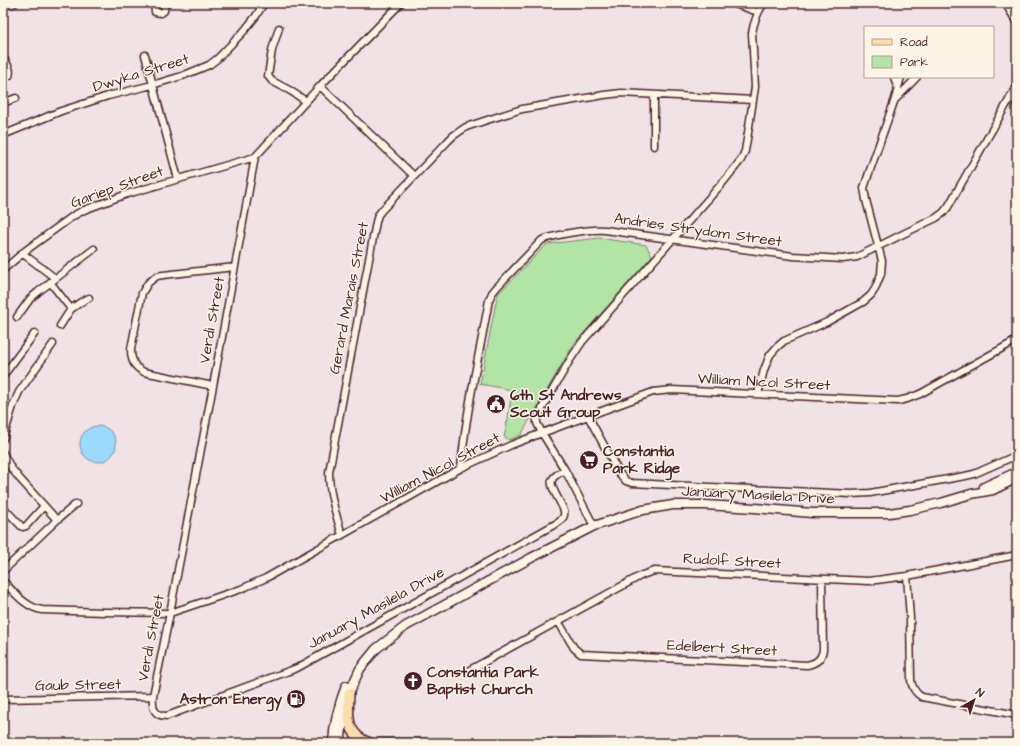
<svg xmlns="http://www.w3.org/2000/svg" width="1020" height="746" font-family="'Architects Daughter',sans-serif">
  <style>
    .green { fill: #b1e4a5; stroke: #7e8268 }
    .water { fill: #9bdafc; stroke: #7b8fa8 }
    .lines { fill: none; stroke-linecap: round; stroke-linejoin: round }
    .stream { stroke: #7b8fa8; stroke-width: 2 }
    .minor-casing { stroke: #4a1f2b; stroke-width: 9 }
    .tertiary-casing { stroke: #4a1f2b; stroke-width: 10 }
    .secondary-casing { stroke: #4a1f2b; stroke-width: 11 }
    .primary-casing { stroke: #4a1f2b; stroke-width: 12 }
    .minor { stroke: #fcf5e5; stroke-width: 6 }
    .tertiary { stroke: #fcf5e5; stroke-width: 7 }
    .secondary { stroke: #fcf5e5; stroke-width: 8 }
    .primary { stroke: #fbddab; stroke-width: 9 }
    .labels { text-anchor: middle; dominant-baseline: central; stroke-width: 3; stroke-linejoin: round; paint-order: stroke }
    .street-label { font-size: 15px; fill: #4a1f2b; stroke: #fcf5e5 }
    .poi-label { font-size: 15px; font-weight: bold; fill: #4a1f2b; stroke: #fcf5e5; text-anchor: start }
  </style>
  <rect width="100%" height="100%" fill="#f1e3e5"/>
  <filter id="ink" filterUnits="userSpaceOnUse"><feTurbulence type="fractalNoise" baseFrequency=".025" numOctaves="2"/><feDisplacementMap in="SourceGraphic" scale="8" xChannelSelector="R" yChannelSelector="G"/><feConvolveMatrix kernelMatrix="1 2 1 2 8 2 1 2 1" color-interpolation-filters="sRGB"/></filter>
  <g filter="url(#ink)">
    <path class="green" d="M 599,238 L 646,245 L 652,256 L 573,345 L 521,435 L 509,440 L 504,437 L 508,418 L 512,390 L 480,384 L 496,302 L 498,294 L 547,244 Z"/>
    <path class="water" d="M80 444a18 18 0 1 1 36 0a18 18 0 1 1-36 0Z"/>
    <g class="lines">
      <path class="stream" d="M 379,738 L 574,739 L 679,743"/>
      <defs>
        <path id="minor" d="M 154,3 L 155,12 L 161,13 L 164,11 L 165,3
          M 401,3 L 320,86 L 255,157 L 213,386 L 178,570 L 170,613 L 153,696 C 152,708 154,716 167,716 L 297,668 L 559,522 C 563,518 565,516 564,511 C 562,504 549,486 552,480 C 554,475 561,472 565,470
          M 732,3 L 758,12
          M 1005,3 L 1017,22
          M 279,28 L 272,50 L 268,76 L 272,81 L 289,90 L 306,101
          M 145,55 L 178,179
          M 3,57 C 6,63 12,69 9,76 L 3,79
          M 894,77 L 898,89
          M 320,86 L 414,176
          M 1011,96 L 1017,105
          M 896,99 L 917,77
          M 3,103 L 16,98
          M 3,135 L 61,111 L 108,96 L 152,85 L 182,76 L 209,65 L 217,59 L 244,31 L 256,16 L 264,3
          M 654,146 L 654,95
          M 22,253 L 55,278
          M 3,270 L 25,251 L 73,216 L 84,210 L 127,194 L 255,157
          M 50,282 L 71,309 L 60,326
          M 71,309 L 81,302 L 89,298
          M 17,317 L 30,299 L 38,292 L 94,249
          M 3,376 L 35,333
          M 213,386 L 144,372 C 134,367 131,361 131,349 L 142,293 L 148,283 L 157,276 L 163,275 L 235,267
          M 758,394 L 764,370 L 770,355 L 777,347 L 784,341 L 827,322 L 863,302 L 871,295 L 875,289 L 881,274 L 882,261 L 866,200 L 864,188 L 869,173 L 895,99 L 901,77
          M 588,416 L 619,473 L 626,481 L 632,483 L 851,494 L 870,493 L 965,476 L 974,474 L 1017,455
          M 3,439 L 13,406 L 19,392 L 53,344
          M 3,453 L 11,468 L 20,479 L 57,520
          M 461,468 C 466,411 479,356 489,300 L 492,293 L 497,287 L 542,240 C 559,234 587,229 605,230 L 793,256 L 843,259 L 857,257 L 905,233 L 936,218 L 943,213 L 948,207 L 964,179 L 1017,86
          M 3,507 L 21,526 L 23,527 L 26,526 L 44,506
          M 594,526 L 565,470 L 542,433 L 537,423 L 537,419 L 544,405 L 570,360 L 582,342 L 725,180 L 741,160 L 745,151 L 748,133 L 755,87 L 752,33 C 754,21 757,13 764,3
          M 342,535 C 336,514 329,494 329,472 L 376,222 L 378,215 L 382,210 L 448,141 L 453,136 L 466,127 L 484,121 L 522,109 L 604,95 L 621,93 L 753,100
          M 3,571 L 57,520 L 76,504
          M 907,576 L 910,618 L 911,680 C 912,688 915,693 922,697 L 1017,715
          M 3,581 C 14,592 25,607 42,610 L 105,612 L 170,613 L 241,589 L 266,578 L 461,468 L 511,445 L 542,433 L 653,392 L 672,390 L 898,401 L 907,399 L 920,394 L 1017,340
          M 558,621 L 574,648 L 581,654 L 807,665 C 816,663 821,660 823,650 L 822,579
          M 468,671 L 642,575 L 654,571 L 869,581 L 907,576 L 1017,555
          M 3,699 L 153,696"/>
        <path id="tertiary" d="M 3,6 L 14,3"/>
        <path id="secondary" d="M 984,487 L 1017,472
          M 333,743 C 334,723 339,704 346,686
          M 340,743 L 345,709 L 349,693 L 360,669 L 367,660 L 376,649 L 406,626 L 531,558 L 594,526 L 643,510 L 673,505 L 705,505 L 755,508 L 812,513 L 889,513 L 910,510 L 941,503 L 971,494 L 993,490 L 1017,478"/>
        <path id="primary" d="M 349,693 C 348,714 345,735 370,743"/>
      </defs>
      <use href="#minor" class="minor-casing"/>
      <use href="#tertiary" class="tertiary-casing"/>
      <use href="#secondary" class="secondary-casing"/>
      <use href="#primary" class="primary-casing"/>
      <use href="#minor" class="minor"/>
      <use href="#tertiary" class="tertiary"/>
      <use href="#secondary" class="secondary"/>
      <use href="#primary" class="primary"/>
    </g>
  </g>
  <defs>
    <symbol id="civic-disc" viewBox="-11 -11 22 22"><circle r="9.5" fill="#4a1f2b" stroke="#fcf5e5"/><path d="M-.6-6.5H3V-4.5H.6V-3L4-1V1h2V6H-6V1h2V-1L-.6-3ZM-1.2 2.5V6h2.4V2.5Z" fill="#fff"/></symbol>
    <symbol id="supermarket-disc" viewBox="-11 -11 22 22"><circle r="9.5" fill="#4a1f2b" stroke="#fcf5e5"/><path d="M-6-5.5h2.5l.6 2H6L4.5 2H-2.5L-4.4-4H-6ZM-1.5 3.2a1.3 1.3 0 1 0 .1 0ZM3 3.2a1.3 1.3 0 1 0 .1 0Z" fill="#fff"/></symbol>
    <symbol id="church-disc" viewBox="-11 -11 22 22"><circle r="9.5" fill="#4a1f2b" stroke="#fcf5e5"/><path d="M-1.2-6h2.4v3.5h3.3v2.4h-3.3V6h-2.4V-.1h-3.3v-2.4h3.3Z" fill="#fff"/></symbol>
    <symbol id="fuel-disc" viewBox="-11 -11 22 22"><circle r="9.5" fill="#4a1f2b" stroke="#fcf5e5"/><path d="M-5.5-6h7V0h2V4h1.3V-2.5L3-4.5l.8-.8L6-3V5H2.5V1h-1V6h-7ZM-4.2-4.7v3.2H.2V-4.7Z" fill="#fff"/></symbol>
  </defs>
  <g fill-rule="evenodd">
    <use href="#civic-disc" x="485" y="393" width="22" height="22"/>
    <use href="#supermarket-disc" x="578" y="449" width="22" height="22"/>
    <use href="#church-disc" x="402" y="670" width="22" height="22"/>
    <use href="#fuel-disc" x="285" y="688" width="22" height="22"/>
  </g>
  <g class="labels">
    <g class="street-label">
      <text transform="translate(141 73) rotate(-17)">Dwyka Street</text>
      <text transform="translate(117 187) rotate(-20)">Gariep Street</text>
      <text transform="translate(698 230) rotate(8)">Andries Strydom Street</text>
      <text transform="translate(349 298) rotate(-79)">Gerard Marais Street</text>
      <text transform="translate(212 320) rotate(-80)">Verdi Street</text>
      <text transform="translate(764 382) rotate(3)">William Nicol Street</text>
      <text transform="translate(440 468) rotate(-28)">William Nicol Street</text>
      <text transform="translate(758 495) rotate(3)">January Masilela Drive</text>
      <text transform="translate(732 561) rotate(3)">Rudolf Street</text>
      <text transform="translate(376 608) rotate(-29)">January Masilela Drive</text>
      <text transform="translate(151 638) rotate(-79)">Verdi Street</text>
      <text transform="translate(722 648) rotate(3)">Edelbert Street</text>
      <text transform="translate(78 685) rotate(-1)">Gaub Street</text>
    </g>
    <g class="poi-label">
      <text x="510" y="395">6th St Andrews<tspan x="510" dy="17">Scout Group</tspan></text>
      <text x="603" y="451">Constantia<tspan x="603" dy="17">Park Ridge</tspan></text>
      <text x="427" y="672">Constantia Park<tspan x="427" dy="17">Baptist Church</tspan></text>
      <text x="282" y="699" text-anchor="end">Astron Energy</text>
    </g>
  </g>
  <rect width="1020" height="746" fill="none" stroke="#fcf5e5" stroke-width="16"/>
  <rect x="8" y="8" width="1004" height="730" fill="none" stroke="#4a1f2b" stroke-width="1.5" filter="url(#ink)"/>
  <rect x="864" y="26" width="130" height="52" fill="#fcf5e5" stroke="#b59f9b"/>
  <rect x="872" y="39" width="20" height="6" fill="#fbddab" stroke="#b59f9b"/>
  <text x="900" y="46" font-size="12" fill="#4a1f2b">Road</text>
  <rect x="872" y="56" width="20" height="12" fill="#b1e4a5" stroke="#b59f9b"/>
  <text x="900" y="66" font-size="12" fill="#4a1f2b">Park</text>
  <g transform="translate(974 700) rotate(39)" stroke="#fcf5e5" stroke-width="3" paint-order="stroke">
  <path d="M0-3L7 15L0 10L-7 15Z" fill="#4a1f2b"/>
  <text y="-6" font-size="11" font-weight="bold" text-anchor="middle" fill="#4a1f2b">N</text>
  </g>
</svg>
